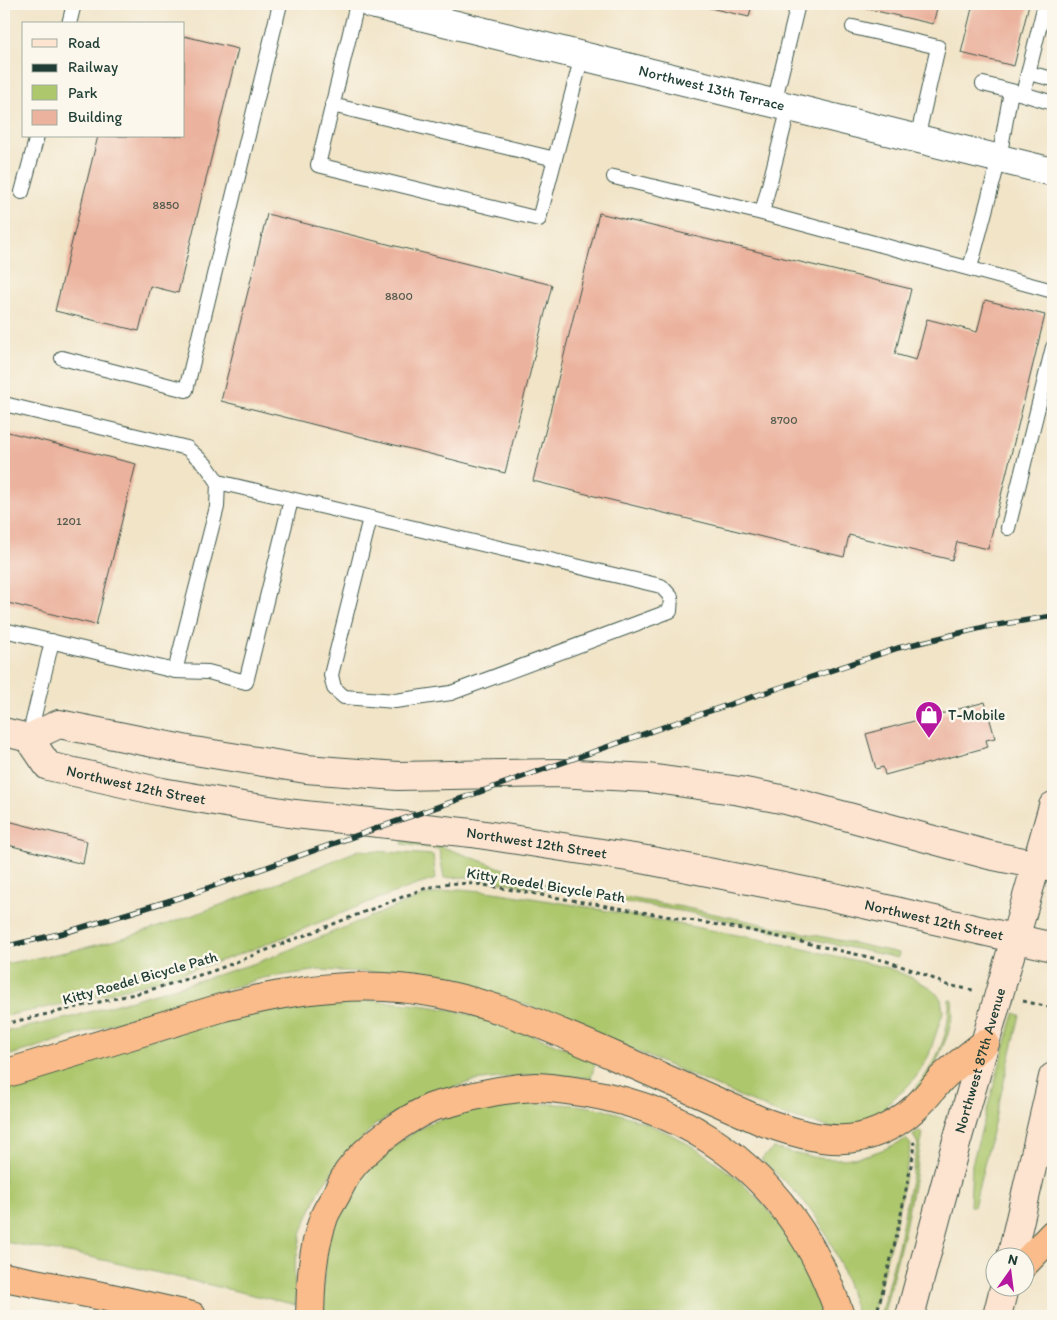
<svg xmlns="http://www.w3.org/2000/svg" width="1057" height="1320" font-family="Itim,sans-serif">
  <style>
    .green { fill: #adc76d; stroke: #668250 }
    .building { fill: #ebb29e }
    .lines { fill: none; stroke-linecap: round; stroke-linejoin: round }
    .service-casing { stroke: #3e564a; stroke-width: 16 }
    .minor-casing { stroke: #3e564a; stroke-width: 30 }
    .secondary-casing { stroke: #3e564a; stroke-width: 30 }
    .motorway-casing { stroke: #3e564a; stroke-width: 30 }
    .path { stroke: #3e564a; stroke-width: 3; stroke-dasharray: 4 4; stroke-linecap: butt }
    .service { stroke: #fff; stroke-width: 14 }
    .minor { stroke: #fff; stroke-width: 28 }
    .secondary { stroke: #fde4d0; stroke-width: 28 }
    .motorway { stroke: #f9bc8a; stroke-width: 28 }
    .rail-casing { stroke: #1f3d34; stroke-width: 5.5 }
    .rail { stroke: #fbf7ec; stroke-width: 4; stroke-dasharray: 11; stroke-linecap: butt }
    .labels { text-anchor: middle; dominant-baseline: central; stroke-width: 5; stroke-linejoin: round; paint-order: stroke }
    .number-label { font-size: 12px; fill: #525a4e }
    .street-label { font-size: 15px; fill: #1f3d34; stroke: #fbf7ec }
    .poi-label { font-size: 15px; fill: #1f3d34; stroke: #fbf7ec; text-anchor: start }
  </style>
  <rect width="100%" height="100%" fill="#fbf7ec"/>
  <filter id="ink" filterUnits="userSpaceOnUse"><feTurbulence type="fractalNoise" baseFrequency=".02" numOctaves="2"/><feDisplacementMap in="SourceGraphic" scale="10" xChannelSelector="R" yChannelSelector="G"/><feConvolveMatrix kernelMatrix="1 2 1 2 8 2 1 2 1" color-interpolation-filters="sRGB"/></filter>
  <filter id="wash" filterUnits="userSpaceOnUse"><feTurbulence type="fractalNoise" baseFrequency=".0096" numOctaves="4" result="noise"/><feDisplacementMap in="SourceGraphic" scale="20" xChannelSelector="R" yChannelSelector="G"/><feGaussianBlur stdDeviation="1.12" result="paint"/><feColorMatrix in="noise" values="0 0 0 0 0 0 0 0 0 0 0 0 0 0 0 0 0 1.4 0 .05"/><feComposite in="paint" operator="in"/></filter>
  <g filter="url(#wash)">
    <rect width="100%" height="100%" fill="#f1e4c7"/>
    <path class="green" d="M 403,840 L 432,843 L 545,884 L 682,907 L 899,953 L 898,958 L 687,912 L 469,877 L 444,878 L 439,849 L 402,844 Z
      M 359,850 L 433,855 L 436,879 C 375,897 318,924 259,947 C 177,978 90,1000 4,1016 L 4,964 C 53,955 105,945 152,929 C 223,906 291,878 359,850 Z
      M 459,889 L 494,892 L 581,906 L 759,939 L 889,968 L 912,978 L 931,988 L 941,999 L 943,1012 L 929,1055 L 916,1077 L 903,1091 L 886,1104 L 890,1113 L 876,1121 L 835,1129 L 780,1114 L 542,1010 L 460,984 L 383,973 L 320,970 L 263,978 L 4,1057 L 4,1032 L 72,1017 L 194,982 L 259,962 L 422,896 Z
      M 351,999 C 389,1002 428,1004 465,1013 C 510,1025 553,1043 596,1061 L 591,1078 L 537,1074 L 473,1081 L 417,1100 L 375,1125 L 344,1157 L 321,1187 L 302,1231 L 294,1270 L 296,1305 L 86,1256 L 4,1242 L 4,1084 L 143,1041 L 298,1002 Z
      M 949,999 L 952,1000 L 953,1015 L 948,1034 L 933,1070 L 925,1083 L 901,1102 C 930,1077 951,1039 949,999 Z
      M 1014,1013 L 1020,1015 L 974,1207 L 970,1206 L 972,1164 Z
      M 520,1103 C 550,1104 581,1103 610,1111 C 711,1139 797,1215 826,1316 L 338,1316 L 321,1312 L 328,1235 L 343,1203 L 367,1171 L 400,1141 L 432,1122 L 475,1110 Z
      M 920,1130 L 923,1133 L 905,1228 L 883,1316 L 880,1316 L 898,1246 L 918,1144 L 913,1135 Z
      M 906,1139 L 911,1145 L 897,1217 L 872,1316 L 857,1316 C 848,1282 835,1247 816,1217 C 801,1195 779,1177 761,1159 L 774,1148 C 827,1163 856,1165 906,1139 Z"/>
    <g id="blocks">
      <path class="building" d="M 693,4 L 752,4 L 749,17 Z
        M 863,4 L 938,4 L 933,24 L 863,8 Z
        M 973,4 L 1029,4 L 1014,66 L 961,53 Z
        M 184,36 L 238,49 L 178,293 L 150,286 L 139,331 L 55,311 L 98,136 L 184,136 Z
        M 599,213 L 911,289 L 895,354 L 916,360 L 927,319 L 977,332 L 985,300 L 1045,315 L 988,549 L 957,542 L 952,560 L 849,535 L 844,557 L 533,481 Z
        M 267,214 L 552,285 L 505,473 L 221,401 Z
        M 4,431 L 136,464 L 96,625 L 4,602 Z
        M 985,702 L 995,738 L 986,740 L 988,747 L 885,775 L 883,767 L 876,769 L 866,734 Z
        M 4,820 L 87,841 L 83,864 L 4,844 Z"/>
    </g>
  </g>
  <g filter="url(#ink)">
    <use href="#blocks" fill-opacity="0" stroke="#3e564a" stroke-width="1"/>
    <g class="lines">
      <defs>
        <path id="service" d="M 357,4 L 318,165 L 539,219 L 582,56
          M 69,24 L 74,4
          M 853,27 L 938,47 L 917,139
          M 1028,73 L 1053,79
          M 983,84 L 1023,94 L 1045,4
          M 1023,94 L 1053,103
          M 774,103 L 798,4
          M 332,105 L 555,159
          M 614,177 L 762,213 L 789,107
          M 22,192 L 37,136
          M 762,213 L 1053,291
          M 970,268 L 999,159 L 1011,91
          M 62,358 L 186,390 L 280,4
          M 4,404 L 187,448 L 206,465 L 218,482 L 217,507 L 175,671 L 4,630
          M 218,482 L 661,586 L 671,597 L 670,611 L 451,693 L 395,701 L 344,697 L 334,688 L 331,675 L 370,518
          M 1008,528 L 1053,347
          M 175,671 L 208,672 L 246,682 L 291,500
          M 29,737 L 52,641"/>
        <g id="minor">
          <path id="s1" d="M 371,4 L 1053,172"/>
        </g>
        <g id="secondary">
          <path d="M 4,732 L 29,738 L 59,724 L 188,750 L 306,769 L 398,776 L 558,773 L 649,778 L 740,791 L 786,800 L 989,855 L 1053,868"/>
          <path id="s2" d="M 29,738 L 48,766 L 162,792 L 243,806 L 295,814 L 472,833 L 647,860 L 829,896 L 1053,947"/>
          <path d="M 1011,1258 L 1053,1077"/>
          <path id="s3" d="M 910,1316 L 956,1144 L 1053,806"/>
          <path d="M 997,1316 L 1004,1288"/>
        </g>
        <path id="motorway" d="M 4,1074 L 224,1007 C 277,994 330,984 385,987 C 468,991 545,1025 619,1058 C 667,1079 714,1100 761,1121 C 820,1142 864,1153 915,1108 C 925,1099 932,1089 941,1079 C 954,1066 971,1055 985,1043
          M 1024,1264 L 1053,1234
          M 4,1277 L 107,1297 L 192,1316
          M 310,1316 C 311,1281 312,1251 324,1217 C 327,1209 333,1201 337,1193 C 340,1186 344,1179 348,1172 C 367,1146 401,1122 430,1108 C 437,1105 445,1104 452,1102 C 479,1094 508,1088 536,1087 C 546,1087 557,1089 567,1090 C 617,1096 666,1111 709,1139 C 774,1181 817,1244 840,1316"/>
      </defs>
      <use href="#service" class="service-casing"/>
      <use href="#minor" class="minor-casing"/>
      <use href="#secondary" class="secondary-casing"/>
      <use href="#motorway" class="motorway-casing"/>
      <path class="path" d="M 1023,1001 L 1053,1008
        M 4,1024 L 143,992 L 213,971 L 423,889 L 449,883 L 477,884 L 748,930 L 886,961 L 921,973 L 947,985 L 973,990
        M 876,1316 L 895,1243 L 915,1146 L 913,1142"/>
      <use href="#service" class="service"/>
      <use href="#minor" class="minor"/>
      <use href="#secondary" class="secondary"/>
      <use href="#motorway" class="motorway"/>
      <defs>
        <path id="rail" d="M 4,947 L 67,932 L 188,895 L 686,719 L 898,648 L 985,627 L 1053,616"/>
      </defs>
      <use href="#rail" class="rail-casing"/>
      <use href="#rail" class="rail"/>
    </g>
  </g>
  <defs>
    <symbol id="shop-pin" viewBox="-11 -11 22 30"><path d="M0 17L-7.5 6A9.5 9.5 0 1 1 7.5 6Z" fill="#b5179e" stroke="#fbf7ec"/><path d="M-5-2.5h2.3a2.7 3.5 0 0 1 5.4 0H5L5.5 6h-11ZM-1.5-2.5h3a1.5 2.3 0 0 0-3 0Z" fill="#fff"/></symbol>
  </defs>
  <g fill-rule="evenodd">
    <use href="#shop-pin" x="913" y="699" width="32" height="43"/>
  </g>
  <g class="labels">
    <g class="number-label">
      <text x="166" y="205">8850</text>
      <text x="399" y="296">8800</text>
      <text x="784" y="420">8700</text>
      <text x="69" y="521">1201</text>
    </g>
    <g class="street-label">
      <text stroke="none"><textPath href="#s1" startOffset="351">Northwest 13th Terrace</textPath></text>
      <text stroke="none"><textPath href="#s2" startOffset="124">Northwest 12th Street</textPath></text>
      <text stroke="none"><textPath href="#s2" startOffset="529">Northwest 12th Street</textPath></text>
      <text transform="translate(546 885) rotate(9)">Kitty Roedel Bicycle Path</text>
      <text stroke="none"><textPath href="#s2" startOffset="934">Northwest 12th Street</textPath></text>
      <text transform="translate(140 978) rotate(-16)">Kitty Roedel Bicycle Path</text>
      <text stroke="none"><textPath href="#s3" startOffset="265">Northwest 87th Avenue</textPath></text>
    </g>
    <g class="poi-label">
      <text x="948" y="715">T-Mobile</text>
    </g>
  </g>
  <rect width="1057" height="1320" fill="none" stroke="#fbf7ec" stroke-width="20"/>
  <rect x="22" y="22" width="162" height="115" fill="#fbf7ec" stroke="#a3ada2"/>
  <rect x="32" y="39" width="25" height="8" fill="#fde4d0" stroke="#a3ada2"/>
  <text x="68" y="48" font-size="15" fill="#1f3d34">Road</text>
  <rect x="32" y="64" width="25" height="8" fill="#1f3d34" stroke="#a3ada2"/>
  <text x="68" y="72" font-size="15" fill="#1f3d34">Railway</text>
  <rect x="32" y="85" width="25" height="15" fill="#adc76d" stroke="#a3ada2"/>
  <text x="68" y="98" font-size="15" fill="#1f3d34">Park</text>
  <rect x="32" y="110" width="25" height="15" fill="#ebb29e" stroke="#a3ada2"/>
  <text x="68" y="122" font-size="15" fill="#1f3d34">Building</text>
  <g transform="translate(1010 1272) rotate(14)"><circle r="24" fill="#fbf7ec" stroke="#a3ada2"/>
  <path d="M0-4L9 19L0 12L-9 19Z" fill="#b5179e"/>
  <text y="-8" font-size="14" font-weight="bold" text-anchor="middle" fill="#1f3d34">N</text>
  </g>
</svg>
